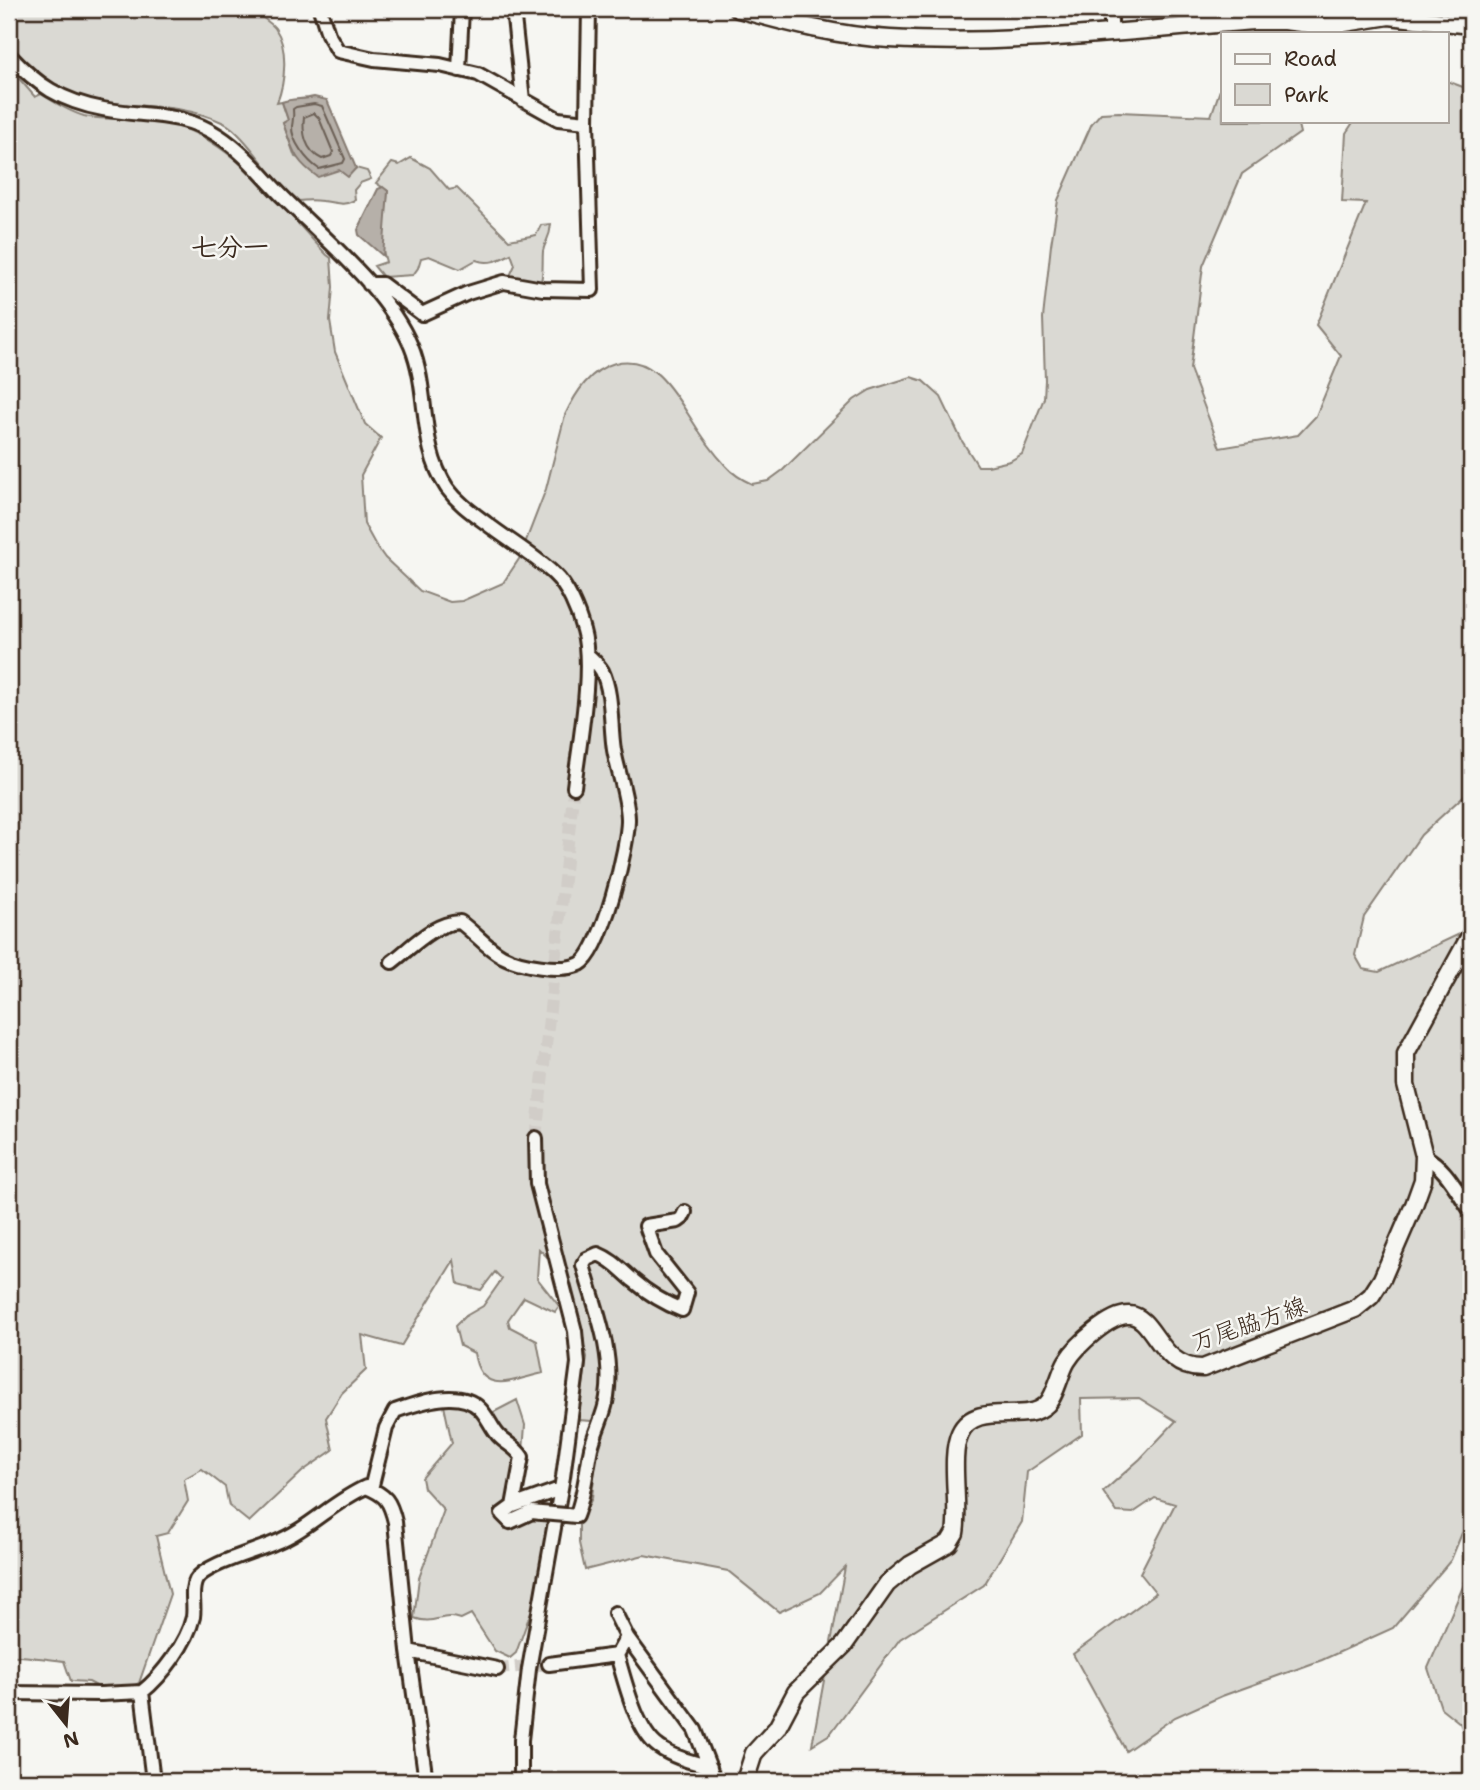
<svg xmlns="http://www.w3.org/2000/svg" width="1480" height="1790" font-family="'Shantell Sans','Klee One',sans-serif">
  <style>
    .green { fill: #dad9d3; stroke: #8a8278; stroke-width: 2 }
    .water { fill: #b6b0a9; stroke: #857a71; stroke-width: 2 }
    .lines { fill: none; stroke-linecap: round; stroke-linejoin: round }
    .shore { stroke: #6c6056; stroke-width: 2 }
    .minor-tunnel { stroke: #d1cdc8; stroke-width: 12; stroke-dasharray: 12 6; stroke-linecap: butt }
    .minor-casing { stroke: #3b2a1e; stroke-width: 18 }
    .major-casing { stroke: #3b2a1e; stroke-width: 21 }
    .minor { stroke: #f6f6f2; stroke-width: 12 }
    .major { stroke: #f6f6f2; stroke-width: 16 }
    .minor-bridge-casing { stroke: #3b2a1e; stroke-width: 18; stroke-linecap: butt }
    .minor-bridge { stroke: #f6f6f2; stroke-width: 12 }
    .labels { text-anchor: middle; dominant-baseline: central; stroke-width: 5; stroke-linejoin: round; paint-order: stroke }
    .street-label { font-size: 24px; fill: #3b2a1e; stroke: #f6f6f2 }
    .neighbourhood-label { font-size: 26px; font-weight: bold; fill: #3b2a1e; stroke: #f6f6f2 }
  </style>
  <rect width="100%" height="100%" fill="#f6f6f2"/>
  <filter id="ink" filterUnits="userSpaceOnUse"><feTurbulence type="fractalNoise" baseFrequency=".0143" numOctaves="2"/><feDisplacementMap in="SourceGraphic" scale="14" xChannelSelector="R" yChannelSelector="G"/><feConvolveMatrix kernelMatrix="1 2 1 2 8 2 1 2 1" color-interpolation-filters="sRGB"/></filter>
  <g filter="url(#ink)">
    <path class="green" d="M 9,9 L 257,9 C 261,20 269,20 275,28 C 289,48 285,82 277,103 L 282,102 L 288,120 L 283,123 L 295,157 L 339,170 L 348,176 L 356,168 L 367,171 L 371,179 L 360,183 L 354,190 L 355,200 C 341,207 336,202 322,201 C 314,200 306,200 299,201 C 292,195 285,189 279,182 C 265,168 241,131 224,123 C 147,86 71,133 9,46 Z
      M 9,67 L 35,97 L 41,94 C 54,102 69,112 84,116 C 109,122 138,116 164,122 C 234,138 279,206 327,255 L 331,258 L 333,287 L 330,321 L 335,352 L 365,424 L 381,438 L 361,475 L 364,524 L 375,544 L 385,558 L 420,591 L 450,602 L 462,601 L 503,583 L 519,559 L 546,489 L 565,415 C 576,392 590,370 615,363 C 652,354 671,388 688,414 C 699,432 712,451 726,466 C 733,474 743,480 752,484 L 768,481 L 783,470 L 854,400 L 870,390 L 911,377 L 923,381 L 941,397 L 962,441 L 978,466 L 988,466 L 1010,461 L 1022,454 L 1044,398 L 1045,380 L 1043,318 L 1051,245 L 1058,200 L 1092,123 L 1101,113 L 1119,112 L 1211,116 L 1223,81 L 1223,121 L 1297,121 L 1300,133 L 1242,174 L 1203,266 L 1190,369 L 1220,448 L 1298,435 L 1316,416 L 1341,356 L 1316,325 L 1366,203 L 1342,202 L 1346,133 L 1354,121 L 1447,121 L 1447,81 L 1471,90 L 1471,789 L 1421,835 L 1364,917 L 1355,955 L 1363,969 L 1379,972 L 1464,932 L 1471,922 L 1471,1529 L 1462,1533 L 1451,1560 L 1393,1628 L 1322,1660 L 1222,1696 L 1175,1717 L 1126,1751 L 1073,1654 L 1156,1593 L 1140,1573 L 1175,1504 L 1155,1498 L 1133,1513 L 1117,1512 L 1103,1492 L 1140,1459 L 1176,1421 L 1139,1398 L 1081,1399 L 1082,1434 L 1027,1472 L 1022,1522 L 984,1585 L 900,1639 L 830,1734 L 812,1745 L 845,1567 L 820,1593 L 779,1612 L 728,1571 L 644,1555 L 585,1570 L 579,1543 L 579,1525 L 592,1498 L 595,1465 L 607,1422 L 578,1420 L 587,1357 L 567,1276 L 539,1249 L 537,1278 L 559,1306 L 555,1312 L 524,1297 L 508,1320 L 510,1327 L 537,1341 L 543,1373 C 512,1380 481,1397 474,1353 L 460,1346 L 455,1326 L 464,1317 L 483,1306 L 502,1279 L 495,1272 L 481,1290 L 458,1284 L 454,1260 L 401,1346 L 362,1335 L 366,1370 L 342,1393 L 326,1418 L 333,1450 L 303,1471 L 249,1522 L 229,1506 L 225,1487 L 202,1469 L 184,1479 L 188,1501 L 168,1533 L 156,1536 L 170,1594 L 139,1683 L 128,1689 L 104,1690 L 89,1682 L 71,1681 L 64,1661 C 52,1660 16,1654 9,1656 Z
      M 411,158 L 430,168 L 449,190 L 457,188 L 509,240 L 536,235 L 541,225 L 551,224 C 550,239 545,241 543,251 C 542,264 544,273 540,286 L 508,280 L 515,265 L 511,254 C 499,260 489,265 476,260 L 460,269 L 429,256 L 421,258 L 418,268 L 413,275 L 383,277 L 374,266 L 386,262 L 382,247 L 388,191 L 376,183 L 392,163 L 399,165 Z
      M 517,1400 L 525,1425 L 520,1492 L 511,1499 L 499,1517 L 505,1529 L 531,1517 L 549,1518 L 534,1603 L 516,1653 L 510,1658 L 495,1651 L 471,1614 L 461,1619 C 441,1612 435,1626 414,1618 L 419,1578 L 444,1510 L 424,1488 L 422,1478 L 452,1443 L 443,1401 L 484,1408 L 492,1413 Z
      M 1471,1568 L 1471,1753 L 1460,1723 L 1441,1708 L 1428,1668 Z"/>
    <path class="water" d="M 314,97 L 327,100 L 356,168 L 348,177 L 339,170 L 318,177 C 293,160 293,149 283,123 L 288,120 L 282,102 C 292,98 303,100 314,97 Z
      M 383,187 L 388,191 L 383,256 L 359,235 L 358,230 L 378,189 Z"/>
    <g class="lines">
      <path class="shore" d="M 314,104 L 322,106 L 345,159 L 343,163 L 319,169 C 307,161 291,141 292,126 C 293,119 294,116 293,109 L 296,107 Z
        M 314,113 L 319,118 L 333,152 L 331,156 L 322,159 C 305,151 302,132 304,117 Z"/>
      <path class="minor-tunnel" d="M 536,1138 L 574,787
        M 497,1669 L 549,1664"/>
      <defs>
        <path id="minor" d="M 320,9 L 328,34 L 338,51 L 374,59 L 440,65 L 478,74 L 558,119 L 587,122
          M 513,9 L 523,100
          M 1111,9 L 1111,32
          M 9,55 C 37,85 61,101 103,109 C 144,117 182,111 219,136 C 245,153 263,177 284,198 C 326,240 388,291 411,346 C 430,392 418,445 447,488 C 458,503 471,512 486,523 C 508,540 534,555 554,574 C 568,587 578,611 583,630 C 594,667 579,746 574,787
          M 459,70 L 462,9
          M 369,284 L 382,284 L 422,314 L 468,293 L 504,282 L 543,289 L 592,290 L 587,122 L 589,9
          M 392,962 C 413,946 433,923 460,922 C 474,932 487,948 502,956 C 519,965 562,973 580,964 C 602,952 629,844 628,818 C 627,795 618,773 614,750 C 610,725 613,694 602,671 C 598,664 593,660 588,655
          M 1424,1156 C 1447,1168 1457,1192 1471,1211
          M 371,1489 L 386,1428 L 395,1411 C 418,1403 458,1388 479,1408 C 487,1415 491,1427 498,1435 C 506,1444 515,1446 522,1457 L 513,1506
          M 541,1513 L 532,1512 L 510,1522 L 502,1514 L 513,1506 L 560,1489
          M 566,1515 L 576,1516 C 585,1494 586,1471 591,1448 C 595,1431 605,1414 607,1397 C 614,1352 595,1308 583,1265 L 587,1259 L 598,1254 C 613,1260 622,1271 634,1281 C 649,1294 664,1303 682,1310 L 687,1293 L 656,1254 L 646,1226 L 678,1221 L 682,1218 L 685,1212
          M 615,1613 L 627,1637 L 695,1730 L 715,1781
          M 627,1637 L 617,1655 C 625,1681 636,1731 659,1747 C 674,1758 693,1762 710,1767
          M 408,1651 L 497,1669
          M 549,1664 L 617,1655
          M 142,1692 L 153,1781
          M 9,1693 L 101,1694 L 142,1692 C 162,1676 187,1643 193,1617 C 195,1604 190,1591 196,1580 C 205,1564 257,1551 274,1543 C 308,1530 332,1502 366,1487 C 386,1495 390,1501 395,1522 L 408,1651 L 426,1781
          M 521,1781 L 521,1740 L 529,1669 L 563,1477 L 578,1363 L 575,1331 L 537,1184 L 536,1138"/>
        <path id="major" d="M 738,9 C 788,23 838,36 890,39 C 1011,46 1133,30 1254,21 L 1284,21 L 1326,26 L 1389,16 L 1471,25
          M 745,1781 L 754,1753 L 777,1728 L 796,1692 L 844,1645 L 887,1584 L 910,1565 L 949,1543 L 955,1533 C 960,1505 949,1456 960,1433 C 976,1399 1026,1426 1047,1404 C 1056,1395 1060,1372 1067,1361 C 1077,1345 1111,1313 1130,1315 C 1155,1317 1159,1369 1203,1368 L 1355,1309 L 1371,1296 L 1382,1279 L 1414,1205 L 1423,1180 L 1424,1156 L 1406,1085 L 1406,1053 L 1471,934"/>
      </defs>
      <use href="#minor" class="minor-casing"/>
      <use href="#major" class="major-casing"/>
      <use href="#minor" class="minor"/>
      <use href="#major" class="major"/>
      <defs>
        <path id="minor-bridge" d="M 541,1513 L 566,1515"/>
      </defs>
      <use href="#minor-bridge" class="minor-bridge-casing"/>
      <use href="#minor-bridge" class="minor-bridge"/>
    </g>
  </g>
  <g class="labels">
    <g class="street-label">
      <text transform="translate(1249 1324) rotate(-19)">万尾脇方線</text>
    </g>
    <g class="neighbourhood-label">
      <text x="230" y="246">七分一</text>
    </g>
  </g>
  <rect width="1480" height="1790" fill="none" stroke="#f6f6f2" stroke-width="35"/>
  <rect x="18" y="18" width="1445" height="1755" fill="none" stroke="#3b2a1e" stroke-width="2.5" filter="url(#ink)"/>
  <rect x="1221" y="32" width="228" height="91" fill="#f6f6f2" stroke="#aba49d" stroke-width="2"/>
  <rect x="1235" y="54" width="35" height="10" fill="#f6f6f2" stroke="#aba49d" stroke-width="2"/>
  <text x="1284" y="66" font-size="21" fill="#3b2a1e">Road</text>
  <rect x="1235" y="84" width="35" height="21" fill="#dad9d3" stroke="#aba49d" stroke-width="2"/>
  <text x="1284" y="102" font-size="21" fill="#3b2a1e">Park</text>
  <g transform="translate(66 1724) rotate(163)" stroke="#f6f6f2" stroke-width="5" paint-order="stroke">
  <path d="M0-5L12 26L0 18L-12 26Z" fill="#3b2a1e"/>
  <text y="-10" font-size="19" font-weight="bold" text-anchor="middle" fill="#3b2a1e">N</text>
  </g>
</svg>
